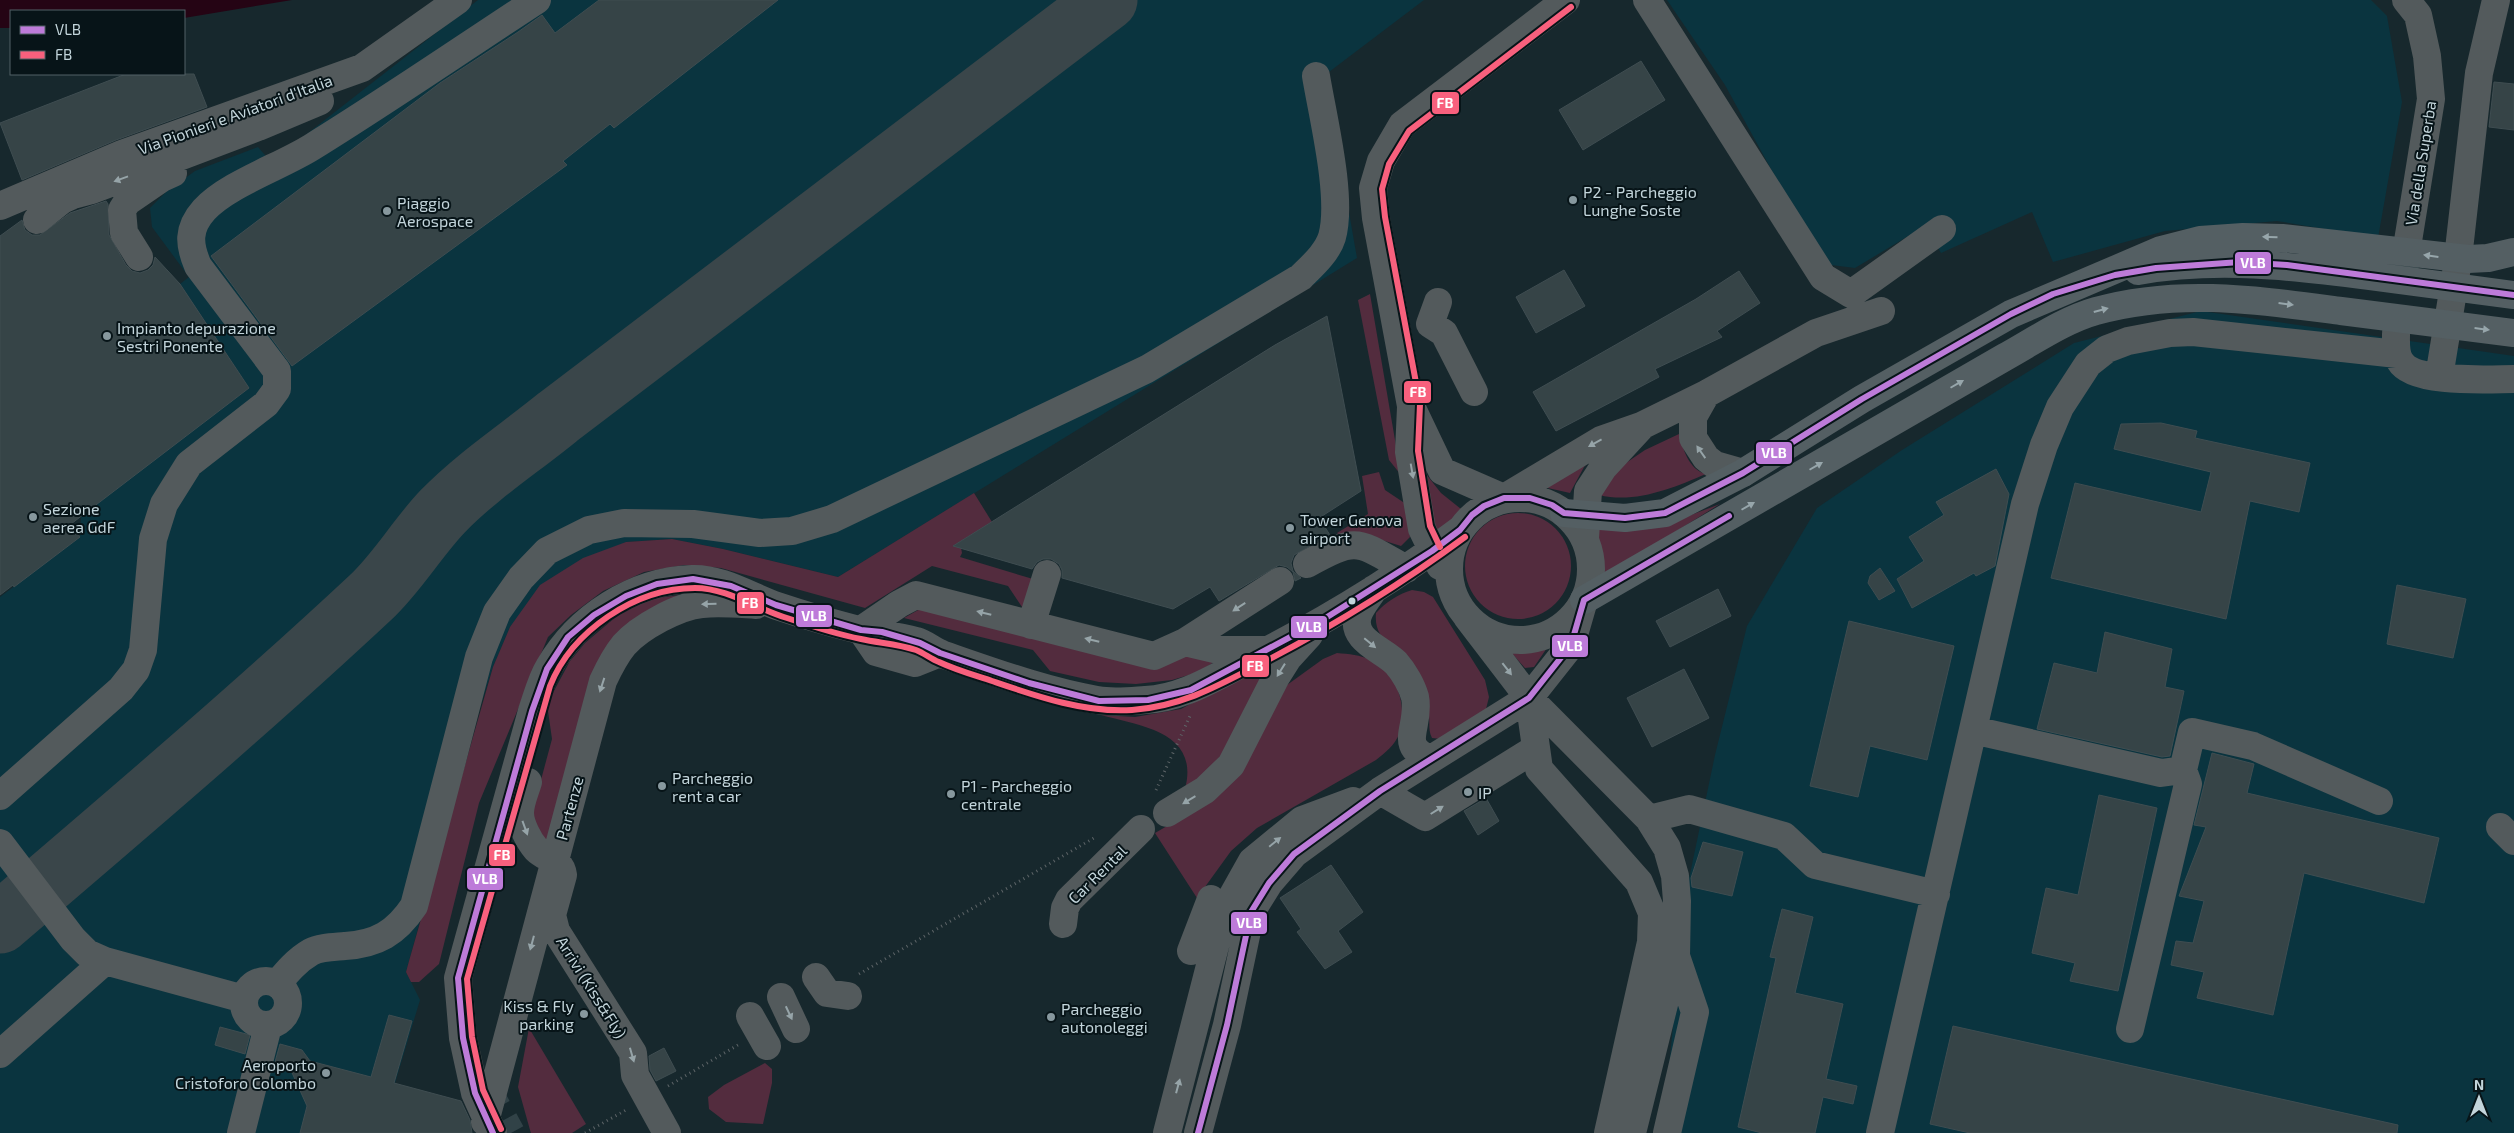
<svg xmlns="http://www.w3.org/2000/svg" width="2514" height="1133" font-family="'Exo 2',sans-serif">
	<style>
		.built { fill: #0a343f }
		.green { fill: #532c3e }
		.water { fill: #250414 }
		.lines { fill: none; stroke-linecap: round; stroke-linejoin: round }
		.taxiway { stroke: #3a464a; stroke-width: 61 }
		.building { fill: #364447; stroke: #3f4d51 }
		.minor-tunnel { stroke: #314247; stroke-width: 28; stroke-dasharray: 28 14; stroke-linecap: butt }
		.path { stroke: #5e6568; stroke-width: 3; stroke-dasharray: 1 4; stroke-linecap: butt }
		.minor { stroke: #535a5c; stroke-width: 28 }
		.highway { stroke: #545f63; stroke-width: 28 }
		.bus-1-casing { stroke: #071418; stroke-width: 10 }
		.bus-2-casing { stroke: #071418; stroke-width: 10 }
		.bus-1 { stroke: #bd7bd9; stroke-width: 6 }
		.bus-2 { stroke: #f8607d; stroke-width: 6 }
		.oneway { fill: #96a4a8 }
		.oneway2 { fill: #97a6ab }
		.poi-dot { fill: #87989e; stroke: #071418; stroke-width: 2 }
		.bus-dot { fill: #c3d5db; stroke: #071418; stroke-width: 2 }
		.labels { text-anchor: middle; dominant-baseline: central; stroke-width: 4; stroke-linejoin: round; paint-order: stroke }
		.street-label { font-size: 16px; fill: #c3d5db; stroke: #071418 }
		.poi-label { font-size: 16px; fill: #c3d5db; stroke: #071418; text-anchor: start }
		.line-badge { stroke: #071418; stroke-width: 2 }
		.badge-label { font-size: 14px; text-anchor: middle; font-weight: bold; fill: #fff }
	</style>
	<rect width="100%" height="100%" fill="#17282d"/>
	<path class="built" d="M478,0H1424L1325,75L1357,258L838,577L723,549L672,539L626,542L510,627L493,667L470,739L406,972L420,1000L395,1083L425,1133H0V597L80,537L81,515L249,388L180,284L189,277L152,227L150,208L166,192L195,171L258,147L271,162Z
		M1667,0H2371L2387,16L2402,102L2378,238L2277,221L2165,231L2053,262L2032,212L1941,253L1925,226L1855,268L1823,264L1725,85Z
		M2201,311L2514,356V1133H1655L1668,1077L1686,893L1715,755L1747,626L1817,508L1902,450L2074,343Z"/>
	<path class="green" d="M1370,294L1401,475L1389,460L1358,300Z
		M1679,434C1683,449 1689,470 1706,474C1673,488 1635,504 1599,495L1620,467L1645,450Z
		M1592,458L1584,467L1570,493L1539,486Z
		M1422,469L1441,493L1461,509L1444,528L1437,532Z
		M1379,472L1385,490L1406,504L1410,537L1401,546L1356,532L1341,538L1337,533L1368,514L1362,476Z
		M974,493L992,522L960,542L962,553L960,557L1033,579L1024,610L1008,586L932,566L865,608L721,568L684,565L644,572L603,591L571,615L548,637L479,803L439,964L419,982H411L406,972L409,961L493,667L510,627L540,585L583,558L626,542L672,539L723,549L838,577Z
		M1720,504L1604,576L1594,528L1675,521Z
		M1465 566a53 53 0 1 1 106 0a53 53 0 1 1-106 0Z
		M1412,590L1424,592L1433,597L1485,680L1489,697L1486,709L1441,739L1432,738C1428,730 1430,724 1429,716C1428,698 1425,682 1415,667C1402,646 1373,645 1376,613C1386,602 1398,594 1412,590Z
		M696,593L627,628L550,844L538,837L531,817L552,739L547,704L570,661L585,643L617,616L649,599Z
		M927,605L1193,653L1217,660L1199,672L1172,680L1136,684L1099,682L1050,671L1033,650L904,618Z
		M1549,645L1534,667L1525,668L1508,649H1533Z
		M1337,653C1349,654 1360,655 1371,660C1398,671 1408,709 1399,734C1395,745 1385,753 1376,760L1257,828L1231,851L1197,898L1155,833L1217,797L1287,685L1323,659Z
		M1262,665L1270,669L1221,757L1206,776L1185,789C1200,732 1141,726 1101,715L1135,717L1181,709Z
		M529,1028L586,1124L572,1133H531L530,1130L518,1087Z
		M765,1063L772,1069V1083L763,1124L726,1122L709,1109L708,1097L724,1085Z"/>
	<path class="water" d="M0,0H292L184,18V11H11V28H0Z"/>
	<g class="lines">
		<path class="taxiway" d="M0,923C125,816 250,710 370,598C398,572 417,538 443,511C477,476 520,448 558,417L1107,0"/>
	</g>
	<path class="building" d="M599,0H778L614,128L610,124L563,161L567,165L292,366L211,256L440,83L518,32L542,15L555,33Z
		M1641,61L1665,100L1583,150L1559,110Z
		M126,74H194L207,107L116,140L22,180L0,123Z
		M2494,82L2514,84V130L2489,127Z
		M106,201L108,204L109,235L126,265L132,271L140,273L148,270L153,265L155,257L180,284L249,388L71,524L80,537L14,587L13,585L0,595V236L22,220L25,230L32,235H40L70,213Z
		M1564,270L1585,306L1536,333L1516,297Z
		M1739,271L1760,303L1717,331L1722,337L1655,369L1659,377L1556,431L1533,392L1696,299Z
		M1327,316L1361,491L1319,518L1330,535L1294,555L1291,563L1293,571L1301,578L1295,581L1293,572L1287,567L1279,565L1219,601L1210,587L1173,609L1062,578V570L1059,564L1051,559H1043L1037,562L1032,569L953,546L1275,345Z
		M2161,423L2197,431L2195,438L2310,463L2299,512L2250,501L2226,619L2051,578L2075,483L2201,512L2211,472L2114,449L2121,424Z
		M1996,469L2009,494L1995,566L1976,576L1974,573L1912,608L1897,579L1924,561L1909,537L1944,515L1936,502Z
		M1880,568L1895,591L1879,600L1868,583L1870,576Z
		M2397,585L2466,599L2453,658L2387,644Z
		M1718,589L1731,616L1670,647L1656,621Z
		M1849,621L1954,646L1927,760L1870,746L1858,797L1810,786Z
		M2105,632L2172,649L2165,687L2184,691L2170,756L2162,757L2037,729L2054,663L2097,673Z
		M1684,669L1709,718L1652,747L1627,698Z
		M2212,753L2254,764L2247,793L2439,838L2424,903L2304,873L2273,1015L2197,998L2204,972L2171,965L2176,941L2193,943L2204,901L2179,896L2206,827L2194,825Z
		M2099,795L2157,808L2118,991L2070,981L2075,963L2032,953L2046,888L2078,895Z
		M1486,798L1499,821L1478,835L1464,811Z
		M1703,842L1743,852L1732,896L1692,887L1691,878Z
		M1331,865L1363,912L1338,931L1352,952L1325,969L1297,932L1301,929L1280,898Z
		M1782,909L1813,917L1795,993L1843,1004L1826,1079L1857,1086L1853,1104L1823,1097L1815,1133H1762L1738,1127L1776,958L1770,957Z
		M389,1015L412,1021L394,1083L461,1101L470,1120L472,1133H300L307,1106L289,1066L275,1062L280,1044L302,1050L310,1061L371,1077Z
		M1953,1026L2398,1125L2397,1133H1970L1930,1124Z
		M220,1027L250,1035L245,1054L215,1045Z
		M664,1048L676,1071L656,1081L650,1070L649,1056Z"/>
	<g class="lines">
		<path class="minor-tunnel" d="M2396,334L2406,256
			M484,1083L511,1133"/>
		<path class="path" d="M1156,790L1190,716
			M859,974L1094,838
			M668,1086L738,1045
			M585,1133L626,1110"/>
		<path class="minor" d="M1647,0L1823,277L1851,294L1942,229
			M2406,0L2418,15L2427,56L2431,99L2408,241
			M0,206L122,154L362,68L458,0
			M37,220L62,200L73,195L92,190L258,127L320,101
			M139,257L124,233L122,210L127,202L162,178L173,173
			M1438,302L1430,324L1444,333L1474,392
			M2396,334C2396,343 2395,353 2400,361C2413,384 2489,379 2514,379
			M2439,377L2457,267L2479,73L2496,0
			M1706,394L1693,417V438L1706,458L1715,465L1743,473
			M1411,407L1409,452L1422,529L1440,566
			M1449 569a71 71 0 1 1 142 0a71 71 0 1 1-142 0Z
			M1504,498L1442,471L1411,406L1376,218L1373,188L1381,161L1402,125L1566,0
			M1504,498L1601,440L1641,426L1706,394L1816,333L1881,311
			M1585,538L1588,491L1603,468L1640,428
			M1307,564C1358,536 1357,541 1406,569
			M1374,589C1369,597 1361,606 1358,615C1350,640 1382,649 1396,663C1404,672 1412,686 1415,697C1421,727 1396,746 1431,759
			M1467,617L1529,698L1649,819L1667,848L1675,876L1677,901L1676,956L1632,1133
			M1031,625L1047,574
			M861,630L899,604L916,595L1154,656L1185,642L1280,581
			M861,630L876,652L915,663L940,653
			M1185,642L1219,650H1265
			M1529,698L1539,769L1639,882L1652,913L1651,942L1608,1133
			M1973,730L2161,773L2183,770
			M528,782C525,792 520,803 520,813C520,824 529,841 536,849C546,859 561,859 563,875L552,915L556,931L633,1053L635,1075L667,1133
			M1380,791L1425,817L1535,749
			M0,796L121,689L136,670L143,650L153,539L164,504L189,464L266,404L277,389V371L198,266C189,245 187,229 204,210C228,184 280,167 312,147C388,100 462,49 537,0
			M1167,813L1205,790L1231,765L1276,677L1288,658L1309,635
			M1649,819L1689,809L1784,836L1815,865L1936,894
			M2500,827L2514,841
			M0,843L73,939L87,953L105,961
			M1063,924L1065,908L1069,900L1141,829
			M1191,951L1211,899
			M816,977L827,993L848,996
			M244 1003a22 22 0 1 1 44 0a22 22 0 1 1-44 0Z
			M277,984C287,972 297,960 311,952C320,947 334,947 345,946C377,944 396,933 414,906L479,657L497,612L521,578L547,551L589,530L624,523L693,524L760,533L792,531L832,519L1147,369L1301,277C1312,266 1327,253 1332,237C1343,198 1323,118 1316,76
			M781,997L796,1029
			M750,1016L767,1046
			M2130,1029L2188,784L2183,770L2192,732L2253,746L2379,801
			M0,1054L105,961L244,999
			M485,1122L603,681C609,668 615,656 624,645C640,627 679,606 702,604C720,602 739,604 756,605
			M241,1133L268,1026
			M493,1133L475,1093L463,1038L458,978L532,711C537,697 541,680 549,667C578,617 633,581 692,579C722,578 749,596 777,606C804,615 831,623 859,630C878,634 897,636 916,641C926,644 934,651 944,655C994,672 1045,691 1097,700C1112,703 1130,701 1145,700C1180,699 1212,679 1243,663C1319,625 1392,581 1460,530
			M1167,1133L1224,911L1252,861L1302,820L1353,801
			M1198,1133L1227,1025L1251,912L1269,883L1294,854L1380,791L1529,698L1571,645L1584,600
			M1667,1133L1695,1012L1676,956
			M1880,1133L2025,504L2044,445L2060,407L2088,364L2107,349L2128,341L2170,333L2193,332L2397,354"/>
		<path class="highway" d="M2138,271C2216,257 2292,266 2370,276C2418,282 2466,289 2514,295
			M1564,513L1625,518L1665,513L1743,473L1862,399L2011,314L2161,250L2200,240L2243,237L2282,238L2468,259L2488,258L2514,252
			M1584,600L2005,357C2034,341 2064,320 2096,311C2179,288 2257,300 2341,311C2399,318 2456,326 2514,333"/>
		<defs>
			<path id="bus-1" d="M493,1133L475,1093L463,1038L458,978L532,711L547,669L568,637L594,615L626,596L657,584L693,579L731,586L776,605L861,630L882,632L920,643L940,653L1029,683L1099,701L1148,700L1191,690L1324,619L1432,551L1460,530L1472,515L1484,506L1504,498H1530L1552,505L1564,513L1625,518L1665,513L1743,473L1862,399L2011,314L2053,294L2115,275L2156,268L2240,262L2287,265L2514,295
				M1198,1133L1227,1025L1251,912L1269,883L1294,854L1380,791L1529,698L1571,645L1584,600L1729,516"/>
			<path id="bus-2" d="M1440,547L1430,526L1418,451L1420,404L1385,217L1382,189L1389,164L1409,131L1571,7
				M501,1129L483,1090L472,1037L467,979L550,686C572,631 635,588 695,588C727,588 757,609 787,618C811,626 836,634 861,639C879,643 899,644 916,650C924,653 931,659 939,662C956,670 974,675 992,681C1036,696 1084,713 1132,710C1182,706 1216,687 1260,664C1332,627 1400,585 1465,537"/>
		</defs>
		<use href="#bus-1" class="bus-1-casing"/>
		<use href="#bus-2" class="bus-2-casing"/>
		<use href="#bus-1" class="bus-1"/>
		<use href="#bus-2" class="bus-2"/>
	</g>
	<defs><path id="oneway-solid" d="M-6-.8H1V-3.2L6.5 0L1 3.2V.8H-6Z" transform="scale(1.25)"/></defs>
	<g class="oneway">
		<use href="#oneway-solid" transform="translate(121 179) rotate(160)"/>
		<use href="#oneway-solid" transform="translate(1595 443) rotate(151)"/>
		<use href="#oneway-solid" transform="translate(1701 452) rotate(-125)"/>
		<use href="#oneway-solid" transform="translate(1412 471) rotate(80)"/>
		<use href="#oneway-solid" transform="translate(709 604) rotate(179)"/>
		<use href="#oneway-solid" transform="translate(1239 607) rotate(147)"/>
		<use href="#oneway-solid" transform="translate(984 613) rotate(-166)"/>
		<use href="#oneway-solid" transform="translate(1092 640) rotate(-166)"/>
		<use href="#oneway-solid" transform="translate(1370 643) rotate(40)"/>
		<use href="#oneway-solid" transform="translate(1507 669) rotate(52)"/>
		<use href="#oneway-solid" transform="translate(1281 670) rotate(122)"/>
		<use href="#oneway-solid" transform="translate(602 685) rotate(108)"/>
		<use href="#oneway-solid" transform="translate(1189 800) rotate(149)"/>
		<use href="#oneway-solid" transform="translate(1437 810) rotate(-32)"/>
		<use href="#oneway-solid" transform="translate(525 828) rotate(70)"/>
		<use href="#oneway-solid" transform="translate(1275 842) rotate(-39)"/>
		<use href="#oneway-solid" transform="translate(532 943) rotate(105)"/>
		<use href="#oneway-solid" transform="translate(789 1013) rotate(65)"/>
		<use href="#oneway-solid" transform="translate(632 1055) rotate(74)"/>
		<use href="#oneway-solid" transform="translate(1178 1086) rotate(-75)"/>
	</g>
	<g class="oneway2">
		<use href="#oneway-solid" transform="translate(2270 237) rotate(-179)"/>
		<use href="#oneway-solid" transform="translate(2431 256) rotate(-172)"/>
		<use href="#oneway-solid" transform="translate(2286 304) rotate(7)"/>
		<use href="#oneway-solid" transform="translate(2101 310) rotate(-15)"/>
		<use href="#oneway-solid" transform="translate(2482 329) rotate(7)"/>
		<use href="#oneway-solid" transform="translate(1957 384) rotate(-30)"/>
		<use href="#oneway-solid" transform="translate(1816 466) rotate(-30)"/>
		<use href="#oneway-solid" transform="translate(1748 506) rotate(-30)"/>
	</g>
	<g class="poi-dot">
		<circle cx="1573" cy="200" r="5"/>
		<circle cx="387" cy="211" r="5"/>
		<circle cx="107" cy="336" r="5"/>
		<circle cx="33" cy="517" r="5"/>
		<circle cx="1290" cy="528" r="5"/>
		<circle cx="662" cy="786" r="5"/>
		<circle cx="1468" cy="792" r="5"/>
		<circle cx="951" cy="794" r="5"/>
		<circle cx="584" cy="1014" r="5"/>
		<circle cx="1051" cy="1017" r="5"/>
		<circle cx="326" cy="1073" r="5"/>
	</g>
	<circle class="bus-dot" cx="1352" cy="601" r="4.5"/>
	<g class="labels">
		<g class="street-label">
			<text transform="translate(235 114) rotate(-20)">Via Pionieri e Aviatori d'Italia</text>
			<text transform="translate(2420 163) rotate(-81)">Via della Superba</text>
			<text transform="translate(569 808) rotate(-75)">Partenze</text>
			<text transform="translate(1097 874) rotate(-45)">Car Rental</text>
			<text transform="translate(592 987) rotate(58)">Arrivi (Kiss&amp;Fly)</text>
		</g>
		<g class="poi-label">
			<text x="1583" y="191">P2 - Parcheggio<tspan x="1583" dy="18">Lunghe Soste</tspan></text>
			<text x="397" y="202">Piaggio<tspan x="397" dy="18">Aerospace</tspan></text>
			<text x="117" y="327">Impianto depurazione<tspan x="117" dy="18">Sestri Ponente</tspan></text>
			<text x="43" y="508">Sezione<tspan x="43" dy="18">aerea GdF</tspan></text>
			<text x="1300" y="519">Tower Genova<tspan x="1300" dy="18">airport</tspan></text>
			<text x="672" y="777">Parcheggio<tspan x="672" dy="18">rent a car</tspan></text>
			<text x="961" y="785">P1 - Parcheggio<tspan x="961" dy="18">centrale</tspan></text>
			<text x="1478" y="792">IP</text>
			<text x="574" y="1005" text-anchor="end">Kiss &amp; Fly<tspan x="574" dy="18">parking</tspan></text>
			<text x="1061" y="1008">Parcheggio<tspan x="1061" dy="18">autonoleggi</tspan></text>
			<text x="316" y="1064" text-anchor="end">Aeroporto<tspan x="316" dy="18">Cristoforo Colombo</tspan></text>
		</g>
	</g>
	<g class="line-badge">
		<rect x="1431" y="91" width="29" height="24" rx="5" fill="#f8607d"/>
		<rect x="2234" y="251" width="38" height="24" rx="5" fill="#bd7bd9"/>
		<rect x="1403" y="380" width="29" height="24" rx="5" fill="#f8607d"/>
		<rect x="1755" y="441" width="38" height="24" rx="5" fill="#bd7bd9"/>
		<rect x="736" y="591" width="29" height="24" rx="5" fill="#f8607d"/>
		<rect x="795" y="604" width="38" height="24" rx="5" fill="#bd7bd9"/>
		<rect x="1290" y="615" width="38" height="24" rx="5" fill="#bd7bd9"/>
		<rect x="1551" y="634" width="38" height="24" rx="5" fill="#bd7bd9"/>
		<rect x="1241" y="654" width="29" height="24" rx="5" fill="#f8607d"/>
		<rect x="488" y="843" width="28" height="24" rx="5" fill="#f8607d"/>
		<rect x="466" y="867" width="38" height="24" rx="5" fill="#bd7bd9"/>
		<rect x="1230" y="911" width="38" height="24" rx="5" fill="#bd7bd9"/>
	</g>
	<g class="badge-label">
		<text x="1445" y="108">FB</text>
		<text x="2253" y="268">VLB</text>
		<text x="1418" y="397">FB</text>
		<text x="1774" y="458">VLB</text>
		<text x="750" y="608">FB</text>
		<text x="814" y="621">VLB</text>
		<text x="1309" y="632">VLB</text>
		<text x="1570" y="651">VLB</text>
		<text x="1255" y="671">FB</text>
		<text x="502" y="860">FB</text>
		<text x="485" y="884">VLB</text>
		<text x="1249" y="928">VLB</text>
	</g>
	<rect x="10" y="10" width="175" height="65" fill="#071418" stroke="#526166"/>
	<rect x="20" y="26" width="25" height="8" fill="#bd7bd9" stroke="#526166"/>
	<text x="55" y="35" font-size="15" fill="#c3d5db">VLB</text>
	<rect x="20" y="51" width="25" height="8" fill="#f8607d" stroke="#526166"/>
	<text x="55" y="60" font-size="15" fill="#c3d5db">FB</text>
	<g transform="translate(2479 1098)" stroke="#071418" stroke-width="4" paint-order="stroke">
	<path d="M0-4L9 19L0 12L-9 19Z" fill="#c3d5db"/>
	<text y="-8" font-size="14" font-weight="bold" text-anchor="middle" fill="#c3d5db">N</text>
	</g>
</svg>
